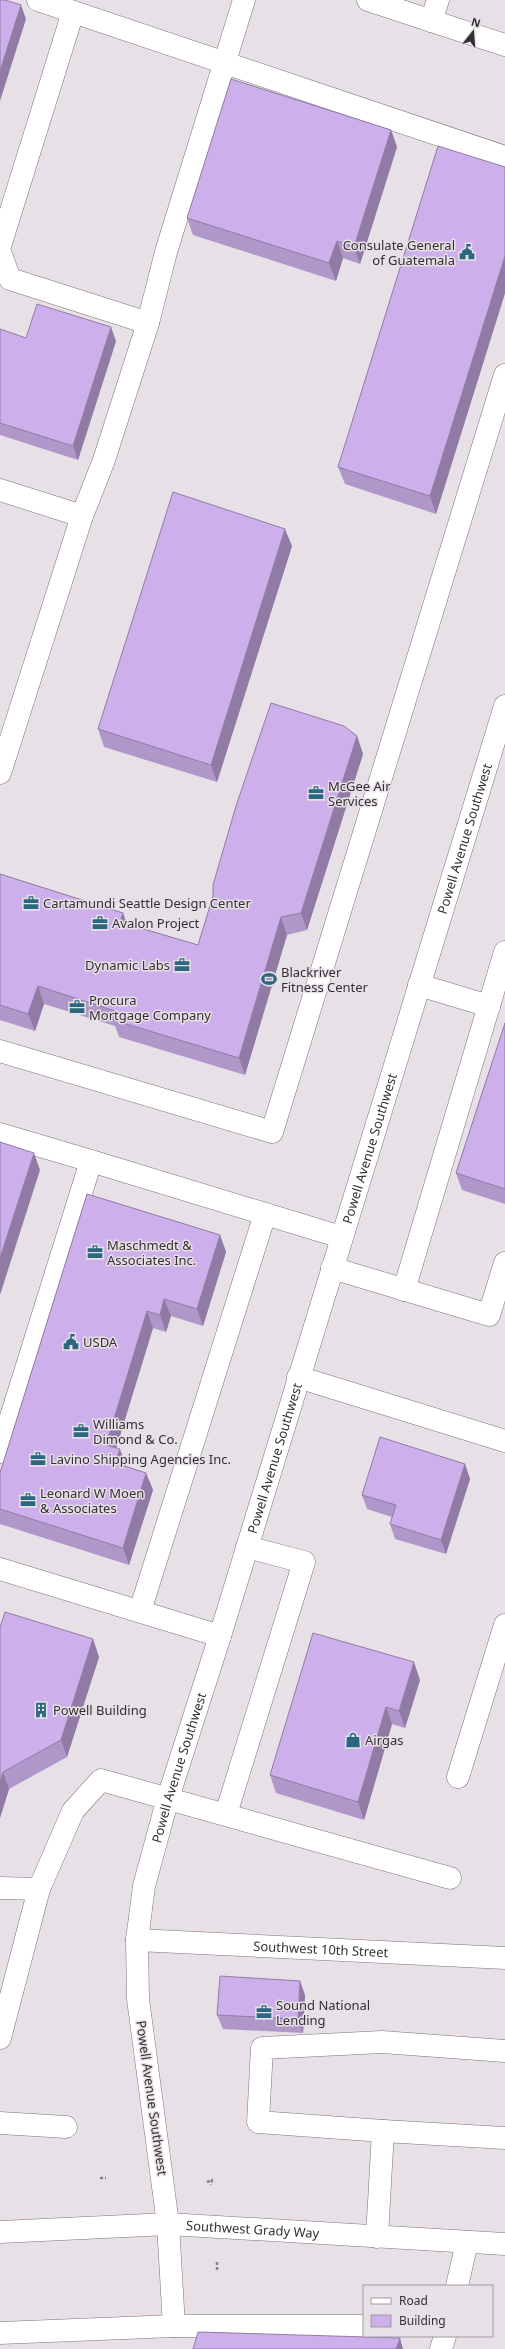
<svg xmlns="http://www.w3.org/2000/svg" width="505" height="2349" font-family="'Noto Sans',sans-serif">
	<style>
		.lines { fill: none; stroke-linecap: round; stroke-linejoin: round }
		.minor-casing { stroke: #7a747a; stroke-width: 23 }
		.major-casing { stroke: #7a747a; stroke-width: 23 }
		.path { stroke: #868186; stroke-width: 2.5; stroke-dasharray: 3 2; stroke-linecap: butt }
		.minor { stroke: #fff; stroke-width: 22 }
		.major { stroke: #fff; stroke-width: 22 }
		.wall { fill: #b097ca }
		.shaded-wall { fill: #907ba4 }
		.building { fill: #cdb0eb; stroke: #907ba4 }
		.labels { text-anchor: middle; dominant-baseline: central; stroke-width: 3; stroke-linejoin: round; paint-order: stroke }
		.poi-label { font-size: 13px; fill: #333033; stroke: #e8e0e7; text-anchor: start }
		.street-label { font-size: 13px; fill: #333033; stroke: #e8e0e7 }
	</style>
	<rect width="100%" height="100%" fill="#e8e0e7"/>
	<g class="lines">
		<defs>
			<g id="minor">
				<path d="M38,0L505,157"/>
				<path d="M368,0L505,45"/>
				<path d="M431,21L438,0"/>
				<path d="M0,246L73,12"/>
				<path d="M0,252L10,279L148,323"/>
				<path d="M0,490L82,516L0,773"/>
				<path d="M82,516L104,460L148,323L166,252L244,0"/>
				<path d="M419,985L489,1006"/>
				<path d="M0,1051L272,1132L505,375"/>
				<path d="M0,1134L91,1161L0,1452"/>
				<path d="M91,1161L341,1237"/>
				<path d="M332,1268L489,1315L505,1263"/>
				<path d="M404,1290L505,952"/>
				<path d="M298,1377L505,1441"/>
				<path d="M0,1569L220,1636"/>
				<path d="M140,1611L265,1214"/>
				<path d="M458,1777L505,1625"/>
				<path d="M226,1814L304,1562L247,1547"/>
				<path d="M0,1888L39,1889"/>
				<path id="s1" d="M137,1940L505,1958"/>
				<path d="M0,2038L39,1889L73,1811L101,1780L450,1878"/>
				<path d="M0,2123L66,2127"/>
				<path d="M383,2131L505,2138"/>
				<path d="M377,2237L383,2131L258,2122L262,2048L382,2042L505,2051"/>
				<path d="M457,2286L467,2242"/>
				<path id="s2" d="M174,2326L168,2224L138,1999L137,1940L144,1886L168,1798L220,1636L505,706"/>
				<path d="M0,2333L174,2326H364"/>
				<path d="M441,2349L445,2336"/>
			</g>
			<g id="major">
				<path id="s3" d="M0,2232L168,2224L505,2244"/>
			</g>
		</defs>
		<use href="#minor" class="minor-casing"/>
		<use href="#major" class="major-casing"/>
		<path class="path" d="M100,2178H106
			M207,2182L212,2180L211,2185
			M217,2262V2270"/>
		<use href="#minor" class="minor"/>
		<use href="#major" class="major"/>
	</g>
	<path class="wall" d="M391,130L397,147L360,264L343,258L336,281L193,235L187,218Z
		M505,167V293L436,514L345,484L338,467Z
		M0,329L26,338L116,341L78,460L0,435Z
		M292,546L217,782L104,747L98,729Z
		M357,736L363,754L307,930L287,935L245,1075L119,1037L115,1026L44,1004L35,1031L0,1020V874L123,913L127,924L198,945Z
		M505,1023V1204L462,1190L456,1173Z
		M87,1194L220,1235L226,1252L203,1326L171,1316L166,1332L153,1328L116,1448L126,1466L146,1473L153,1490L129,1565L0,1524V1473Z
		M465,1464L470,1479L446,1554L395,1539L390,1524L392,1517L367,1509L362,1495Z
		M0,1627L93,1639L99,1657L67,1757L9,1789L0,1818Z
		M420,1680L405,1728L392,1724L364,1820L276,1793L270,1775Z
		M305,1995L303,2033L223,2029L217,2015Z"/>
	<path class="shaded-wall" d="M21,5L26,19L0,101V71Z
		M391,130L397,147L360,264L354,247Z
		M337,241L343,258L336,281L329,263Z
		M505,256V293L436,514L430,496Z
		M111,327L116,341L78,460L73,446Z
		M285,529L292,546L217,782L211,765Z
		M357,736L363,754L307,930L301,913Z
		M123,913L129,930L120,922Z
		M281,917L287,935L245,1075L239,1058Z
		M38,986L44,1004L35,1031L28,1014Z
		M34,1153L40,1170L0,1295V1258Z
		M220,1235L226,1252L203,1326L197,1309Z
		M164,1299L171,1316L166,1332L160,1315Z
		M147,1311L153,1328L112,1462L106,1445Z
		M120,1449L126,1466L115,1463Z
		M465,1464L470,1479L446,1554L441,1540Z
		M146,1473L153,1490L129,1565L123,1548Z
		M93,1639L99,1657L67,1757L61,1740Z
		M414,1662L420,1680L405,1728L399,1711Z
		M386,1707L392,1724L364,1820L358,1802Z
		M3,1772L9,1789L0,1818V1782Z
		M300,1981L305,1995L303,2033L298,2019Z
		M400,2338L403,2349H396Z"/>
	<path class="building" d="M0,0H5L21,5L0,71Z
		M231,79L391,130L354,247L337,241L329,263L187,218Z
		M438,146L505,167V256L430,496L338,467Z
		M37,304L111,327L73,446L0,423V329L26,338Z
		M173,492L285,529L211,765L98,729Z
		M271,703L344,726L357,736L301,913L281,917L239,1058L113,1020L115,1011L38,986L28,1014L0,1005V874L123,913L120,922L198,945L213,896V885L236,806Z
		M505,1023V1189L456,1173Z
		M0,1142L34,1153L0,1258Z
		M87,1194L220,1235L197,1309L164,1299L160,1315L147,1311L106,1445L120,1449L115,1463L146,1473L123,1548L0,1509V1473Z
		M380,1437L465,1464L441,1540L390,1524L396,1505L362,1495Z
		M5,1612L93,1639L61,1740L3,1772L0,1782V1627Z
		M313,1633L414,1662L399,1711L386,1707L358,1802L270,1775Z
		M220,1976L300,1981L298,2019L217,2015Z
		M198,2332L400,2338L396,2349H193Z"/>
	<defs>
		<symbol id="civic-bare" viewBox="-9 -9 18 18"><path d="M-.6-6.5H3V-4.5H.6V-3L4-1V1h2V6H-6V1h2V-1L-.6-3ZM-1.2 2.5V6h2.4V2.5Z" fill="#2b677e" stroke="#e8e0e7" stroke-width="2.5" paint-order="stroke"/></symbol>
		<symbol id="office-bare" viewBox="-9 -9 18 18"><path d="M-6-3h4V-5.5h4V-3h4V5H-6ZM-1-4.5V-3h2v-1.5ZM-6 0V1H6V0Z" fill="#2b677e" stroke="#e8e0e7" stroke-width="2.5" paint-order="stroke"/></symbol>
		<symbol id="stadium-bare" viewBox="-9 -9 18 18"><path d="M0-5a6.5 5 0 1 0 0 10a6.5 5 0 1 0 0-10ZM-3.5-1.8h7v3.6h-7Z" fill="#2b677e" stroke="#e8e0e7" stroke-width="2.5" paint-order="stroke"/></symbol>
		<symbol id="building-bare" viewBox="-9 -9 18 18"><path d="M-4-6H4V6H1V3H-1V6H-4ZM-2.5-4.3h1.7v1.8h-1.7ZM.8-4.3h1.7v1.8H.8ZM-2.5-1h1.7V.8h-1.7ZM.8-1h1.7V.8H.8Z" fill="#2b677e" stroke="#e8e0e7" stroke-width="2.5" paint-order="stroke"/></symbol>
		<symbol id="shop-bare" viewBox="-9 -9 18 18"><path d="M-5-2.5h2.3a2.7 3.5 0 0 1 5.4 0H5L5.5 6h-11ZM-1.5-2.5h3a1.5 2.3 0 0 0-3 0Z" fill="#2b677e" stroke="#e8e0e7" stroke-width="2.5" paint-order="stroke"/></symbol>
	</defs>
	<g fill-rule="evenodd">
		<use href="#civic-bare" x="456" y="241" width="22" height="22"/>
		<use href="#office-bare" x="305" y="782" width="22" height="22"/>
		<use href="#office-bare" x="20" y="892" width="22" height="22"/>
		<use href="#office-bare" x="89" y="912" width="22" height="22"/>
		<use href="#office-bare" x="171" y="954" width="22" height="22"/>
		<use href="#stadium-bare" x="258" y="968" width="22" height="22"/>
		<use href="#office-bare" x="66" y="996" width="22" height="22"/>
		<use href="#office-bare" x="84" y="1241" width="22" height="22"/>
		<use href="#civic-bare" x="60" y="1331" width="22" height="22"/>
		<use href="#office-bare" x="70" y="1420" width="22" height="22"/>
		<use href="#office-bare" x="27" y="1448" width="22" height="22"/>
		<use href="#office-bare" x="17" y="1489" width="22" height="22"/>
		<use href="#building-bare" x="30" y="1699" width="22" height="22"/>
		<use href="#shop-bare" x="342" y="1729" width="22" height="22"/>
		<use href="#office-bare" x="253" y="2001" width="22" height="22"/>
	</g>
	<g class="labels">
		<g class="poi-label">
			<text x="455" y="245" text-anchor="end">Consulate General<tspan x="455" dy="15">of Guatemala</tspan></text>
			<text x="328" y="786">McGee Air<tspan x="328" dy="15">Services</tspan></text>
			<text x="43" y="903">Cartamundi Seattle Design Center</text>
			<text x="112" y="923">Avalon Project</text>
			<text x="170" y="965" text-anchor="end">Dynamic Labs</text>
			<text x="281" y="972">Blackriver<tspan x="281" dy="15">Fitness Center</tspan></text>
			<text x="89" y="1000">Procura<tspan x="89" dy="15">Mortgage Company</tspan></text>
			<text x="107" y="1245">Maschmedt &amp;<tspan x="107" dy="15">Associates Inc.</tspan></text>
			<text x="83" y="1342">USDA</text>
			<text x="93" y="1424">Williams<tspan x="93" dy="15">Dimond &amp; Co.</tspan></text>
			<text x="50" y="1459">Lavino Shipping Agencies Inc.</text>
			<text x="40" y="1493">Leonard W Moen<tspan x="40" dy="15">&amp; Associates</tspan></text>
			<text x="53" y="1710">Powell Building</text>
			<text x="365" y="1740">Airgas</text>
			<text x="276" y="2005">Sound National<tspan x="276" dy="15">Lending</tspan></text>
		</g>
		<g class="street-label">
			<text stroke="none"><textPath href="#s2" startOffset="1538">Powell Avenue Southwest</textPath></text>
			<text stroke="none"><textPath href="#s2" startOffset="1214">Powell Avenue Southwest</textPath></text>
			<text stroke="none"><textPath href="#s2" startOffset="890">Powell Avenue Southwest</textPath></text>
			<text stroke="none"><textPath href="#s2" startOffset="566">Powell Avenue Southwest</textPath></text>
			<text stroke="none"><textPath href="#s1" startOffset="184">Southwest 10th Street</textPath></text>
			<text transform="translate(152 2098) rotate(82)">Powell Avenue Southwest</text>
			<text stroke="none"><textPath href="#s3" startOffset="253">Southwest Grady Way</textPath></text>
		</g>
	</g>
	<rect x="363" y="2285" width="130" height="52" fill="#e8e0e7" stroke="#a09a9f"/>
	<rect x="371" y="2298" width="20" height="6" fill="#ffffff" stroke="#a09a9f"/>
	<text x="399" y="2305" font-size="12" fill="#333033">Road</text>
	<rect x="371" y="2315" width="20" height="12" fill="#cdb0eb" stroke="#a09a9f"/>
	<text x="399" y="2325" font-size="12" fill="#333033">Building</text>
	<g transform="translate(473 32) rotate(17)" stroke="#e8e0e7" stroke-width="3" paint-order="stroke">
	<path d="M0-3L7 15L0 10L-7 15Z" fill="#333033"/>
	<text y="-6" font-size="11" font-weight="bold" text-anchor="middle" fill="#333033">N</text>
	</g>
</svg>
